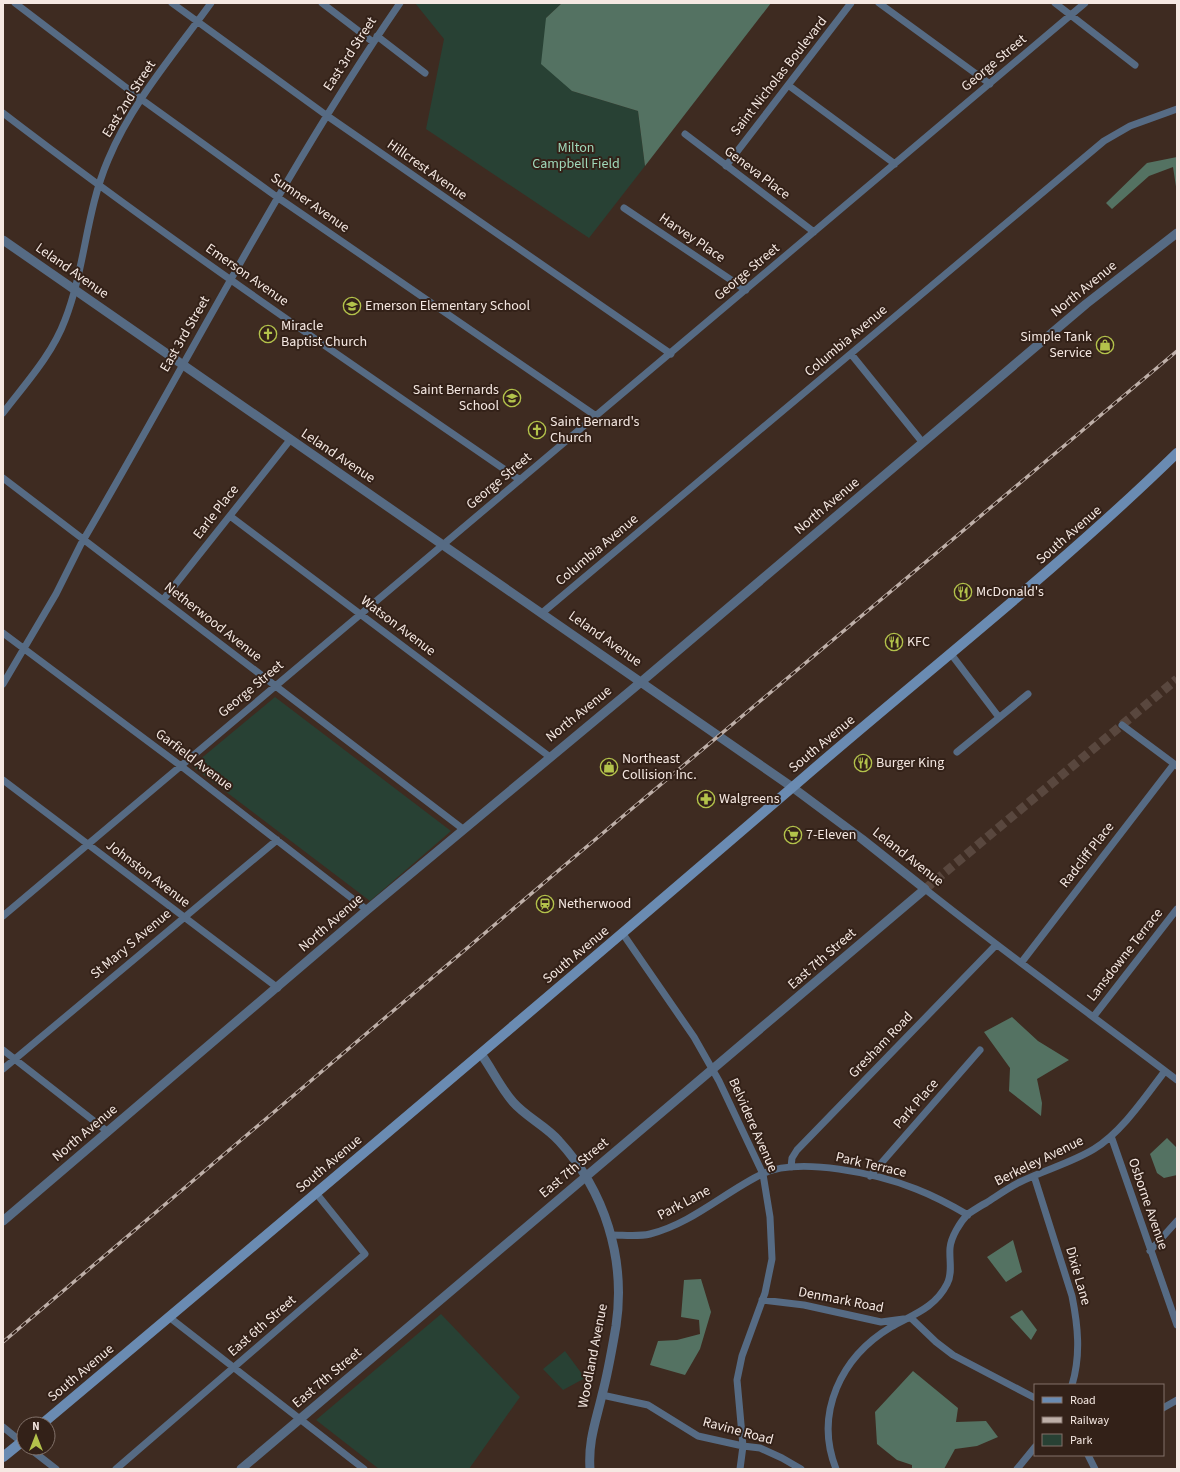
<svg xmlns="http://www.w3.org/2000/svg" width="1180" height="1472" font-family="'Source Sans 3',sans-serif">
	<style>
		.green { fill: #284134 }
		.forest { fill: #547262 }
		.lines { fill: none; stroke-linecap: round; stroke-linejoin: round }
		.tertiary-tunnel { stroke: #59473e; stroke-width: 9; stroke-dasharray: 9 4.5; stroke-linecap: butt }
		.minor { stroke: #566b84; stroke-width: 7 }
		.tertiary { stroke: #566b84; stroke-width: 9 }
		.secondary { stroke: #6a8bb2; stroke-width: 10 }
		.rail-casing { stroke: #beafa8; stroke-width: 3.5 }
		.rail { stroke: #332118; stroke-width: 2; stroke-dasharray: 6; stroke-linecap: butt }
		.labels { text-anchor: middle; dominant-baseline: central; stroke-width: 4; stroke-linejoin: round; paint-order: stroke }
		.street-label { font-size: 14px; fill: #f5e8e2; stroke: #332118 }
		.park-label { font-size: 14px; fill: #a0d9ba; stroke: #332118 }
		.poi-label { font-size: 14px; fill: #f5e8e2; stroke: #332118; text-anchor: start }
	</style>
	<rect width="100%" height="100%" fill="#3e2b21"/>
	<path class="green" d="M415,3H562L546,18L572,91L638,111L645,166L589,238L426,129L444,39Z
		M275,697L451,831L370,901L192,766Z
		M441,1314L520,1397L469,1469H379L316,1420Z
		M565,1351L585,1378L563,1390L543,1369Z"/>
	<path class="forest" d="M562,3H771L645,166L638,111L572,91L541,64L546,18Z
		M1177,157V193L1173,167L1149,176L1112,209L1106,203L1147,163Z
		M1012,1017L1038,1041L1069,1060L1037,1079L1042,1103L1041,1116L1009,1091L1010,1068L984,1032Z
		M1167,1138L1177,1148V1175L1164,1178L1157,1173L1150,1154Z
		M1013,1240L1022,1272L1006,1282L987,1257Z
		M701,1279L711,1312L700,1349L685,1375L650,1365L658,1341L677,1340L700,1334L699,1320L681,1317L684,1280Z
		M1022,1310L1037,1330L1031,1340L1010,1317Z
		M913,1371L958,1408L956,1422L986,1421L998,1437L977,1446L955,1449L944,1469H912V1465L897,1460L877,1444L875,1412Z"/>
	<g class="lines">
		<path class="tertiary-tunnel" d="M925,889L1177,679"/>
		<path class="minor" d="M15,3L141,99L277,197L596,416
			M172,3L326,115L671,354
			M322,3L373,42
			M879,3L990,84
			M1055,3L1135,65
			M377,36L425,73
			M788,85L895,164
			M3,113C171,242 346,360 520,480
			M685,134L814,232
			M726,166L851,3
			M624,208L746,290
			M851,354L923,443
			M3,413C25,384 52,355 65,320C85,269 86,211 108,160C132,102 175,53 211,3
			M3,478L463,829
			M230,516L550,757
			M163,600L290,440
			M542,613L1104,141L1130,126L1177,109
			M3,633L181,766L367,910
			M951,654L998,716
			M3,684L56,594L81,544C187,364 281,176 400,3
			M1122,725L1177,766
			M957,752L1028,694
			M3,780L278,988
			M925,889C1008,955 1093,1016 1177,1080
			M3,916L1085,3
			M623,934L694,1037L719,1081L763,1174L770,1217L772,1259L765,1293L742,1356L737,1380L743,1446L740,1469
			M1021,963L1174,764
			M1094,1016L1177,909
			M3,1050L108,1132
			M3,1069L277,840
			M1111,1136L1177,1325
			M791,1167L792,1158L797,1150L996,945
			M870,1176L980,1050
			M1034,1176L1072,1296C1078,1326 1081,1355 1072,1385
			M611,1235C624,1235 638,1237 650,1234C691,1224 725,1192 762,1174C799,1156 879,1174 916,1189C934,1196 951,1205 968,1215
			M1150,1251L1177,1221
			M762,1300L804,1305L881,1322L911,1318L936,1342L953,1355L1035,1398
			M169,1317L364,1469
			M602,1395L648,1405L698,1436L743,1446L760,1448L782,1458L801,1469
			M1163,1408L1177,1400
			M3,1427L24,1444
			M29,1448L56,1469
			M1088,1455L1095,1469
			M116,1469L365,1254L316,1193
			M836,1469C814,1413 841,1357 891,1327C912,1315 935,1308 947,1284C953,1273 949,1260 950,1248C951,1237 960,1222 968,1214C974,1210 980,1206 986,1203C997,1196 1008,1188 1020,1182C1044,1170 1071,1163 1094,1149C1122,1132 1145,1097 1165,1071
			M1017,1469L1035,1447"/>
		<path class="tertiary" d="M3,240L792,787L862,839L925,889L241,1469
			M481,1054C492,1069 500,1087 513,1102C526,1117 546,1126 559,1141C605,1191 626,1259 616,1326C612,1349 608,1373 602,1395C596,1421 588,1441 590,1469
			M3,1221L367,910L641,682L1086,304L1177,233"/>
		<path class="secondary" d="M42,1424C299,1208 555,992 809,773C932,667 1060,567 1177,453
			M3,1457L24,1440"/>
		<defs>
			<path id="rail" d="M3,1342L578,854L1177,351"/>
		</defs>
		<use href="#rail" class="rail-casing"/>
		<use href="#rail" class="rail"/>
	</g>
	<defs>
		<symbol id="school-ring" viewBox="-11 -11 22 22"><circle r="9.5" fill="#332118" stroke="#b3c24b" stroke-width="1.5"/><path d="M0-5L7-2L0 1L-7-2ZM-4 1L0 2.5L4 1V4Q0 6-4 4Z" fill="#b3c24b"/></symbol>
		<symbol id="church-ring" viewBox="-11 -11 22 22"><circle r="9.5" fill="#332118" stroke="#b3c24b" stroke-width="1.5"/><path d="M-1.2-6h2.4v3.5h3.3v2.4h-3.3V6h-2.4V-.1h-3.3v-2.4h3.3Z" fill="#b3c24b"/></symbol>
		<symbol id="shop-ring" viewBox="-11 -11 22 22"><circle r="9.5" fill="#332118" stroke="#b3c24b" stroke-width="1.5"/><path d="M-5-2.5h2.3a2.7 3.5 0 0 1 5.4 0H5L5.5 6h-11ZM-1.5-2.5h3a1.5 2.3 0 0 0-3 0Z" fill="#b3c24b"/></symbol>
		<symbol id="restaurant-ring" viewBox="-11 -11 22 22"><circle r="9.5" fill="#332118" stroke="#b3c24b" stroke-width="1.5"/><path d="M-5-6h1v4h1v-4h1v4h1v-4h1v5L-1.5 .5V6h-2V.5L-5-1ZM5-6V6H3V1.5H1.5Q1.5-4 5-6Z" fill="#b3c24b"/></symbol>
		<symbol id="pharmacy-ring" viewBox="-11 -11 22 22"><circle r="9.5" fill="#332118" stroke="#b3c24b" stroke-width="1.5"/><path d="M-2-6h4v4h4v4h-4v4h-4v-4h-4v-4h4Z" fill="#b3c24b"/></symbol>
		<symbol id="supermarket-ring" viewBox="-11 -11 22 22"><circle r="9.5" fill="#332118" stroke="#b3c24b" stroke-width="1.5"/><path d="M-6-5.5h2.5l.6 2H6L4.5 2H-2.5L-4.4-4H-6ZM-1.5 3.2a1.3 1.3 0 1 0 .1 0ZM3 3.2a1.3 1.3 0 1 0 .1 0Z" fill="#b3c24b"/></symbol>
		<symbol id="station-ring" viewBox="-11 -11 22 22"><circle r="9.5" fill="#332118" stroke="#b3c24b" stroke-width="1.5"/><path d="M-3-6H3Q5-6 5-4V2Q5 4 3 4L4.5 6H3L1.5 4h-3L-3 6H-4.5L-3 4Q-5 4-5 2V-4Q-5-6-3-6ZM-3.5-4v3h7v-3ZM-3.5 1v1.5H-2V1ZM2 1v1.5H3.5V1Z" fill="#b3c24b"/></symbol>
	</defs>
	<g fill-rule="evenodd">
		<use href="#school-ring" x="342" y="296" width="20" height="20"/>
		<use href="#church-ring" x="258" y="324" width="20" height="20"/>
		<use href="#shop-ring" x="1095" y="335" width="20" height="20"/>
		<use href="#school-ring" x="502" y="388" width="20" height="20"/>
		<use href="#church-ring" x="527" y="420" width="20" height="20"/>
		<use href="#restaurant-ring" x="953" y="582" width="20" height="20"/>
		<use href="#restaurant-ring" x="884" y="632" width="20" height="20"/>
		<use href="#restaurant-ring" x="853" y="753" width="20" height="20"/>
		<use href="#shop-ring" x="599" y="757" width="20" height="20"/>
		<use href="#pharmacy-ring" x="696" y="789" width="20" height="20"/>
		<use href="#supermarket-ring" x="783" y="825" width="20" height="20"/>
		<use href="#station-ring" x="535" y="894" width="20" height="20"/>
	</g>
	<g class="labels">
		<g class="street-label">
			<text transform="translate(350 54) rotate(-57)">East 3rd Street</text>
			<text transform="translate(994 63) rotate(-40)">George Street</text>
			<text transform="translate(779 76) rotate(-52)">Saint Nicholas Boulevard</text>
			<text transform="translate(129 99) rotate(-58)">East 2nd Street</text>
			<text transform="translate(427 170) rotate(35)">Hillcrest Avenue</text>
			<text transform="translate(757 173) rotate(37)">Geneva Place</text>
			<text transform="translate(310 203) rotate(35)">Sumner Avenue</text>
			<text transform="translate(692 238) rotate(34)">Harvey Place</text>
			<text transform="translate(72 271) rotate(35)">Leland Avenue</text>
			<text transform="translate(747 272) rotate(-40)">George Street</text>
			<text transform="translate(247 275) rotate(35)">Emerson Avenue</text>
			<text transform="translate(1084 289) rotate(-39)">North Avenue</text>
			<text transform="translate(185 334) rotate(-60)">East 3rd Street</text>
			<text transform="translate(846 341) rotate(-40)">Columbia Avenue</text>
			<text transform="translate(338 456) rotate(34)">Leland Avenue</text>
			<text transform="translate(499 481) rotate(-40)">George Street</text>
			<text transform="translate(827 506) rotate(-40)">North Avenue</text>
			<text transform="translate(216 512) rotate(-52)">Earle Place</text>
			<text transform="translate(1069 535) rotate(-41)">South Avenue</text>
			<text transform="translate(597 550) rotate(-40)">Columbia Avenue</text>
			<text transform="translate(213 622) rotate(38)">Netherwood Avenue</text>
			<text transform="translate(398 626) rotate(37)">Watson Avenue</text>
			<text transform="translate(605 639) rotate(35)">Leland Avenue</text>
			<text transform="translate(251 689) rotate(-40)">George Street</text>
			<text transform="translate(579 714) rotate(-39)">North Avenue</text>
			<text transform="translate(822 744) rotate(-40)">South Avenue</text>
			<text transform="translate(194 760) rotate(37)">Garfield Avenue</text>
			<text transform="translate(1087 855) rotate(-52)">Radcliff Place</text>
			<text transform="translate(908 857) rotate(38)">Leland Avenue</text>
			<text transform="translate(148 874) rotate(37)">Johnston Avenue</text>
			<text transform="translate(331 923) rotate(-41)">North Avenue</text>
			<text transform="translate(131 944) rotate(-40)">St Mary S Avenue</text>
			<text transform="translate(576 955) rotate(-40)">South Avenue</text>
			<text transform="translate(1125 955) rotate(-52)">Lansdowne Terrace</text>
			<text transform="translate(822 959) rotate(-41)">East 7th Street</text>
			<text transform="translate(881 1045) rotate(-46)">Gresham Road</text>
			<text transform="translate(916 1104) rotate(-49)">Park Place</text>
			<text transform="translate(753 1125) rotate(66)">Belvidere Avenue</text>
			<text transform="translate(85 1133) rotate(-40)">North Avenue</text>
			<text transform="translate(1039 1161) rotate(-26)">Berkeley Avenue</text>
			<text transform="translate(329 1164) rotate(-40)">South Avenue</text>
			<text transform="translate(871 1165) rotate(13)">Park Terrace</text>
			<text transform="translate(574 1168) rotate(-40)">East 7th Street</text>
			<text transform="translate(684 1203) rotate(-28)">Park Lane</text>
			<text transform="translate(1148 1204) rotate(71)">Osborne Avenue</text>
			<text transform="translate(1078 1276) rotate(74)">Dixie Lane</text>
			<text transform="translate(841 1300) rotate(11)">Denmark Road</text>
			<text transform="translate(262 1326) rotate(-41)">East 6th Street</text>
			<text transform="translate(593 1356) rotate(-79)">Woodland Avenue</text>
			<text transform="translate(81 1373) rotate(-40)">South Avenue</text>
			<text transform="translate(327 1378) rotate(-40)">East 7th Street</text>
			<text transform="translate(738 1431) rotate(15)">Ravine Road</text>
		</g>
		<g class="park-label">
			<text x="576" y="148">Milton<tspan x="576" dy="16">Campbell Field</tspan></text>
		</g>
		<g class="poi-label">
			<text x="365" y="306">Emerson Elementary School</text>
			<text x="281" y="326">Miracle<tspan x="281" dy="16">Baptist Church</tspan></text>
			<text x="1092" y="337" text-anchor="end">Simple Tank<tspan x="1092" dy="16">Service</tspan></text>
			<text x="499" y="390" text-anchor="end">Saint Bernards<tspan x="499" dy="16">School</tspan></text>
			<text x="550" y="422">Saint Bernard's<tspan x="550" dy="16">Church</tspan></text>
			<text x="976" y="592">McDonald's</text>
			<text x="907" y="642">KFC</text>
			<text x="622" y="759">Northeast<tspan x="622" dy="16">Collision Inc.</tspan></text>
			<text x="876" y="763">Burger King</text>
			<text x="719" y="799">Walgreens</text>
			<text x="806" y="835">7-Eleven</text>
			<text x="558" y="904">Netherwood</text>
		</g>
	</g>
	<rect width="1180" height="1472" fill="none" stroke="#f5e8e2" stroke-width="8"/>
	<rect x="1034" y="1384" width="130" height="72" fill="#332118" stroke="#817169"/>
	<rect x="1042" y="1397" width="20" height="6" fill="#6a8bb2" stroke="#817169"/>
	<text x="1070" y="1404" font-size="12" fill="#f5e8e2">Road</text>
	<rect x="1042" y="1417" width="20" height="6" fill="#beafa8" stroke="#817169"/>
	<text x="1070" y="1424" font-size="12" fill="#f5e8e2">Railway</text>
	<rect x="1042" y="1434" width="20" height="12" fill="#284134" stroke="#817169"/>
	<text x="1070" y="1444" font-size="12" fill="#f5e8e2">Park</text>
	<g transform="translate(36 1436)"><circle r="19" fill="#332118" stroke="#817169"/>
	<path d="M0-3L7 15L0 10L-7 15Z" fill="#b3c24b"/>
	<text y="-6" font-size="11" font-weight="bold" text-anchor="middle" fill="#f5e8e2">N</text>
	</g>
</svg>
